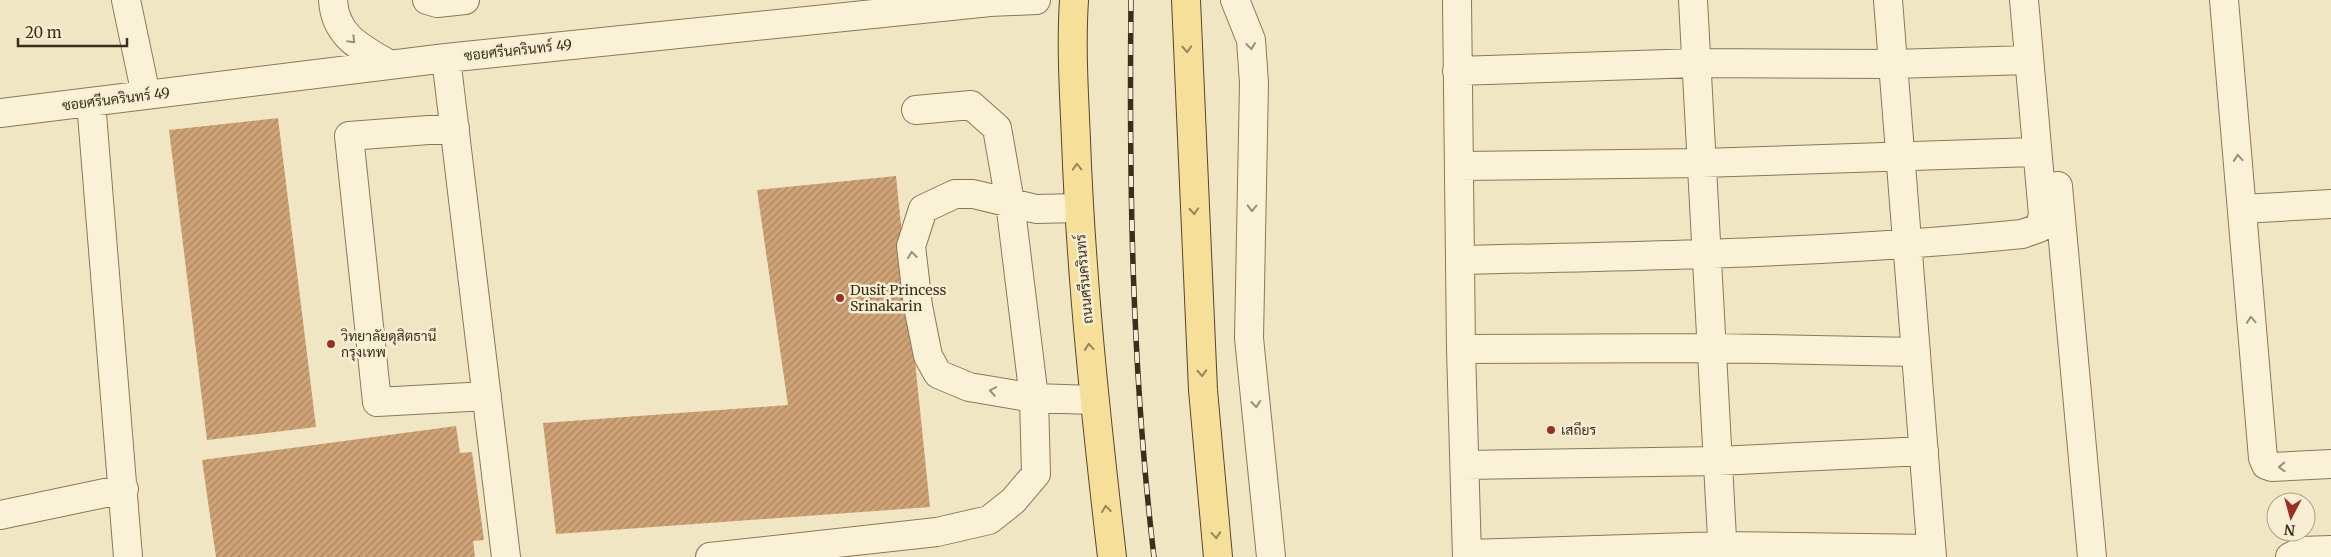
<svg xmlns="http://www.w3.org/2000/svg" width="2331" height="557" font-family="Merriweather,Sarabun,serif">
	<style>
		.building { fill: url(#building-hatch) }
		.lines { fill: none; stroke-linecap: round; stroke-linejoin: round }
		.minor-casing { stroke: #8b7758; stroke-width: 30 }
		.major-casing { stroke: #59452d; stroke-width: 30 }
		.minor { stroke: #faf2d6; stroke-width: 28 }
		.major { stroke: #f5df99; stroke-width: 28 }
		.rail-casing { stroke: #3a2e1d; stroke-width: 5.5 }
		.rail { stroke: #f7efd3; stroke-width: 4; stroke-dasharray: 11; stroke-linecap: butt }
		.oneway { stroke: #9a907a }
		.oneway2 { stroke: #98865b }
		.poi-dot { fill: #9d2e25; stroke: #f7efd3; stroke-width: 2 }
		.labels { text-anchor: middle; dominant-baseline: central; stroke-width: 5; stroke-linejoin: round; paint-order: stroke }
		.street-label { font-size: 14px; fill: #3a2e1d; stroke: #f7efd3 }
		.poi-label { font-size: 14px; fill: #3a2e1d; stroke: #f7efd3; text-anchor: start }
	</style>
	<defs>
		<pattern id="building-hatch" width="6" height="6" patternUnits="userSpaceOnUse" patternTransform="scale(1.25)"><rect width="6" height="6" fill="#d0a377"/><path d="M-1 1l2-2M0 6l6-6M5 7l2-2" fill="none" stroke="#aa8561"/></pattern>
	</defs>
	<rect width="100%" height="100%" fill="#f0e6c3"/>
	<path class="building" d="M278,118L316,427L207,440L169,130Z
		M896,176L930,507L556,534L543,423L788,405L757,190Z
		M456,426L460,453L472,452L484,540L473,541L475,557H216L202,460Z"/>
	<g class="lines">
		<defs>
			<path id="minor" d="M126,0L146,95
				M333,0C335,37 362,48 390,65
				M427,0L437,3L465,0
				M1235,0L1251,40L1254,83L1249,338L1271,557
				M1457,0L1461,349L1467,557
				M1693,0L1723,557
				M1888,0L1932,557
				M2224,0L2263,458L2266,465L2272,467L2331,464
				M446,58L506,557
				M1457,71L1697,63L1893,64L2029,60
				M91,102L128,557
				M0,113L446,58L990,2L1036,0
				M455,128L349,136L377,402L487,396
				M1459,166L1702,163L2037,152
				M2058,186L2092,557
				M1078,208L1036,209L973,194H955L923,209L911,246L918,306L928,356L938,374L969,387L1034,398L1093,400
				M2242,209L2331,204
				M1460,260C1648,256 1834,253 2022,234L2039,228L2043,215L2024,0
				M1461,349L1712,348L1916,352
				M1465,465L1718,461L1924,451
				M0,515L124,489
				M1467,554L1722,546L1931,549
				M710,557L937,532L989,520L1013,501L1036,474L1034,398L1010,202L997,128L971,105L916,110
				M2290,557L2301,551L2331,550"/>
			<path id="major" d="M1074,0C1071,47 1074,93 1076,140C1081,279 1096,418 1112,557
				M1186,0L1203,390L1218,557"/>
		</defs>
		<use href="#minor" class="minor-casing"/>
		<use href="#major" class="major-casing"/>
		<use href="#minor" class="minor"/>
		<use href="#major" class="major"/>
		<defs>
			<path id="rail" d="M1131,0C1129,186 1132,372 1154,557"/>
		</defs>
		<use href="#rail" class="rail-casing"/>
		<use href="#rail" class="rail"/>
	</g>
	<defs><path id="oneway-chevron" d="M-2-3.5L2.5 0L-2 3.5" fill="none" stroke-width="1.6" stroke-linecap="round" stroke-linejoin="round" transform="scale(1.25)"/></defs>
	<g class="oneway">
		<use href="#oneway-chevron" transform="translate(352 40) rotate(46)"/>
		<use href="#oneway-chevron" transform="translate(1251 46) rotate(84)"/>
		<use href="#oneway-chevron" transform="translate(2238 158) rotate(-95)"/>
		<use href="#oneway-chevron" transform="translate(1252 208) rotate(91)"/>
		<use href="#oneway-chevron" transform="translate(912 255) rotate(-97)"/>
		<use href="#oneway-chevron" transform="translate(2251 320) rotate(-95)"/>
		<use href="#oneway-chevron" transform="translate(993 391) rotate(-170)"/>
		<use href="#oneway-chevron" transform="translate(1256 404) rotate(84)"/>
		<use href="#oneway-chevron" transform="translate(2282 467) rotate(178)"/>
	</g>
	<g class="oneway2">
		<use href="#oneway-chevron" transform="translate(1187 49) rotate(87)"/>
		<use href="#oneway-chevron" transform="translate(1077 167) rotate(-92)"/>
		<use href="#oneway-chevron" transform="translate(1194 211) rotate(87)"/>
		<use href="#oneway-chevron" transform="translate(1089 347) rotate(-95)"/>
		<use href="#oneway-chevron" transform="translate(1202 373) rotate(87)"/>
		<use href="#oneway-chevron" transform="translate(1106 509) rotate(-97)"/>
		<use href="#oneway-chevron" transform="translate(1216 535) rotate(85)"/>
	</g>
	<g class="poi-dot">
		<circle cx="840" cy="298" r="5"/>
		<circle cx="331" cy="344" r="5"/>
		<circle cx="1551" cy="430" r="5"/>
	</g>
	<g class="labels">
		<g class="street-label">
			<text transform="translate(518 50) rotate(-6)">ซอยศรีนครินทร์ 49</text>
			<text transform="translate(116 99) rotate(-7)">ซอยศรีนครินทร์ 49</text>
			<text transform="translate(1084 279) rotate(-95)">ถนนศรีนครินทร์</text>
		</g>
		<g class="poi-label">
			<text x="850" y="290">Dusit Princess<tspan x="850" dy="16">Srinakarin</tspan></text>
			<text x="341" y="336">วิทยาลัยดุสิตธานี<tspan x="341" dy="16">กรุงเทพ</tspan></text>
			<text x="1561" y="430">เสถียร</text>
		</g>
	</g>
	<g transform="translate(2291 517) rotate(186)"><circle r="24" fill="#f7efd3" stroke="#aba28a"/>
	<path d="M0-4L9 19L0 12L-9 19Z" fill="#9d2e25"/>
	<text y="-8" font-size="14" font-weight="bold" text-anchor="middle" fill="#3a2e1d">N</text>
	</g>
	<path d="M18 38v8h109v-8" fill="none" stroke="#3a2e1d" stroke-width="2.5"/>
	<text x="25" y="38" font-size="15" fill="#3a2e1d" stroke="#f7efd3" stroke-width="4" paint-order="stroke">20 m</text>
</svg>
